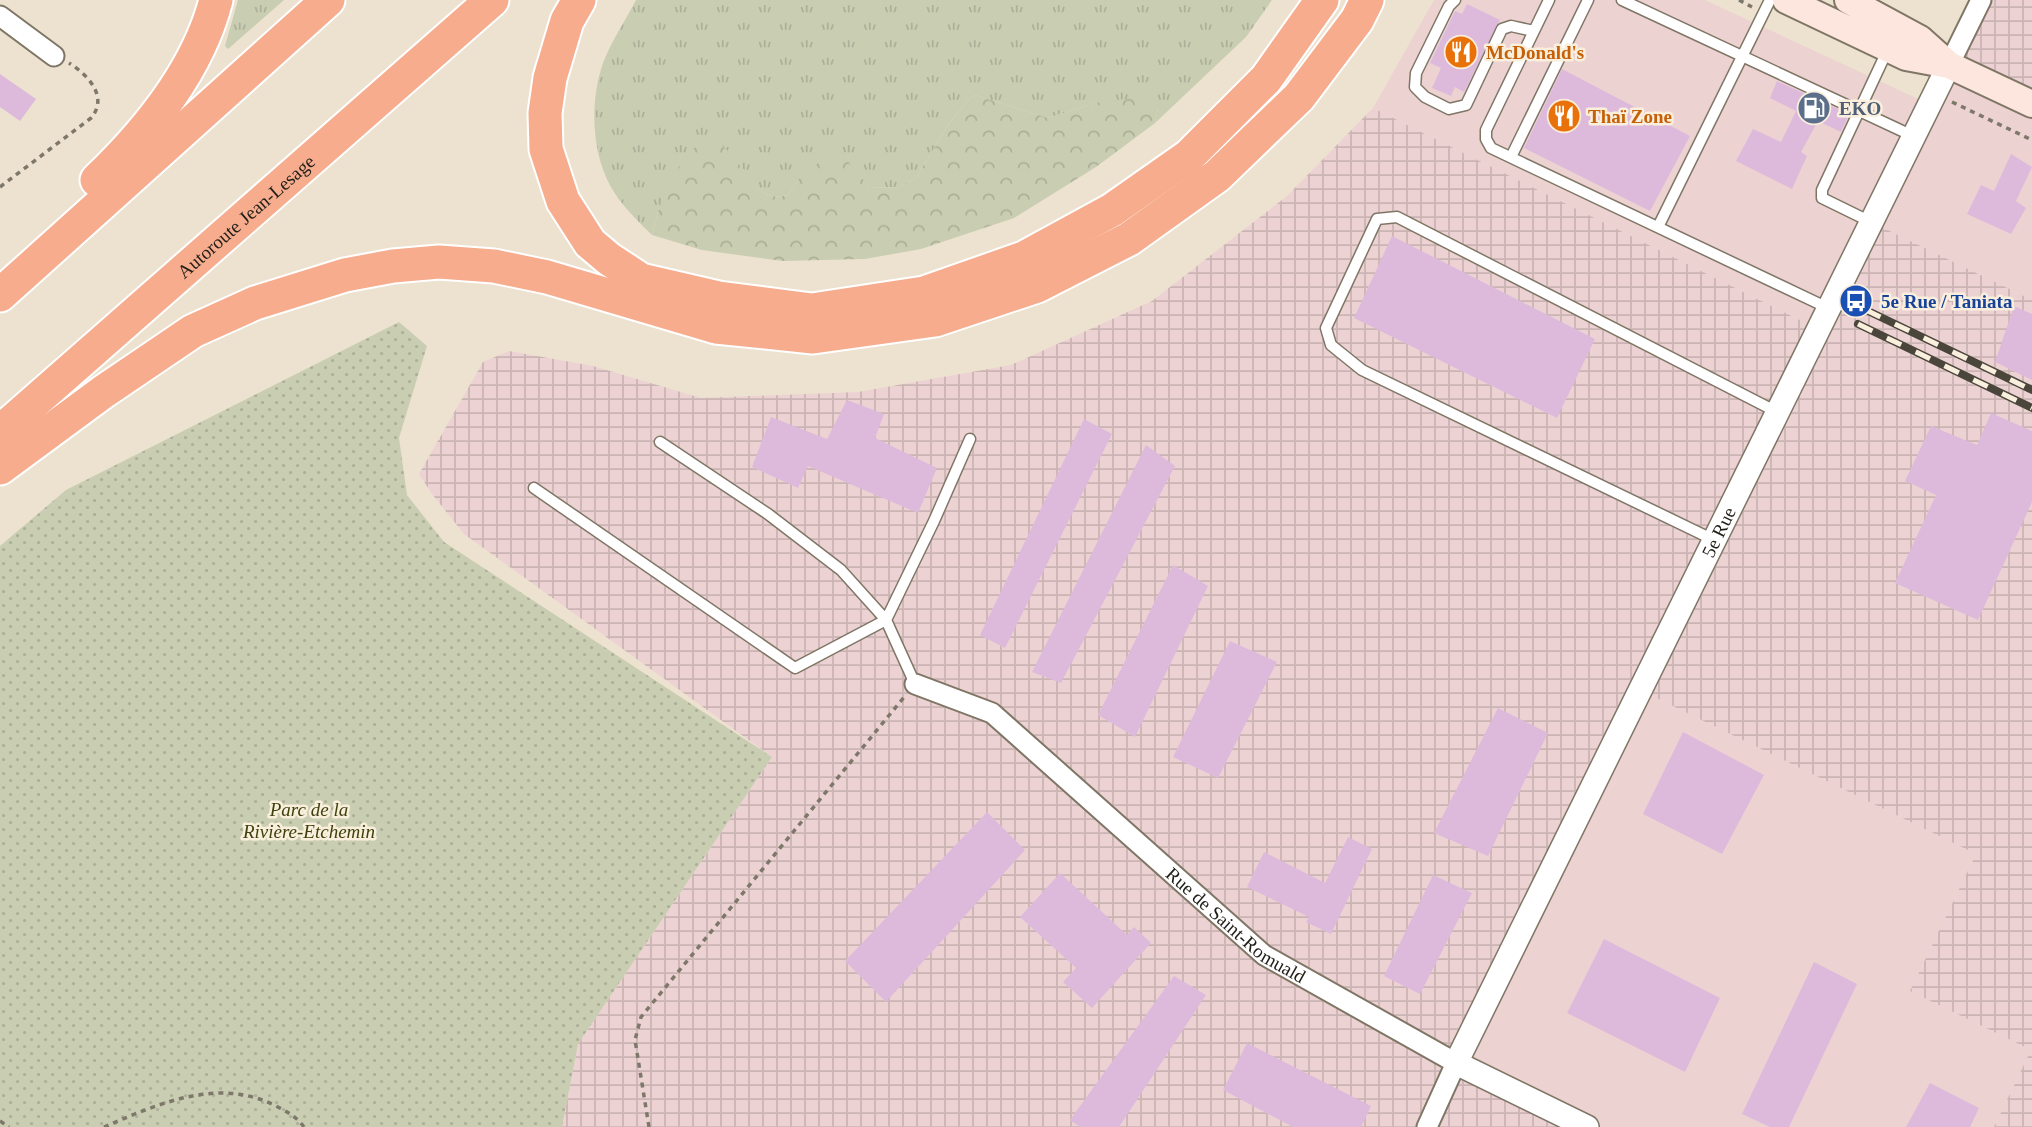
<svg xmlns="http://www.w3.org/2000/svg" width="2032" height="1127" font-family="Georgia,serif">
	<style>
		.commercial { fill: #edd2d2 }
		.industrial { fill: url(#industrial-grid) }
		.grass { fill: url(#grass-tufts) }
		.forest { fill: url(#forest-crowns) }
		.park { fill: url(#park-dots) }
		.building { fill: #ddbadc }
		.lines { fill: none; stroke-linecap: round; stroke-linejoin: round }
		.service-casing { stroke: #7f7666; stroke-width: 13 }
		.minor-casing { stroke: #7f7666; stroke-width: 23 }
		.tertiary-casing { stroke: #7f7666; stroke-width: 26 }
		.secondary-casing { stroke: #7f7666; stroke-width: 30 }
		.motorway-casing { stroke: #fff; stroke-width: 37 }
		.path { stroke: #7e786b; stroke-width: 3.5; stroke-dasharray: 5 5; stroke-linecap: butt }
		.service { stroke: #fff; stroke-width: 10 }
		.minor { stroke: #fff; stroke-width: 19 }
		.tertiary { stroke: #fff; stroke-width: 23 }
		.secondary { stroke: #fce6dd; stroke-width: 26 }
		.motorway { stroke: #f6ac8d; stroke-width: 33 }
		.rail-casing { stroke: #4a463c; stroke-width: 8 }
		.rail { stroke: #f9efdc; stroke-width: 5; stroke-dasharray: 16; stroke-linecap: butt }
		.labels { text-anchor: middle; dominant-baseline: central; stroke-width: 5; stroke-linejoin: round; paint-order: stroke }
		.food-label { font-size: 19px; font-weight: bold; fill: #c56008; stroke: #f9efdc; text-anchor: start }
		.service-label { font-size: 19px; font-weight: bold; fill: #4e5e75; stroke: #f9efdc; text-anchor: start }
		.street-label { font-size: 19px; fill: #211e17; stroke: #f9efdc }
		.transit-label { font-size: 19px; font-weight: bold; fill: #164399; stroke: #f9efdc; text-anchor: start }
		.park-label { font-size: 19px; font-style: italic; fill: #3d410c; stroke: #f9efdc }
	</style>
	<defs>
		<pattern id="industrial-grid" width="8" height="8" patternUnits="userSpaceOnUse" patternTransform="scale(1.75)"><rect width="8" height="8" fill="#edd2d3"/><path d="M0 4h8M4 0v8" fill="none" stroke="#cbb4b4"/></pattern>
		<pattern id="grass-tufts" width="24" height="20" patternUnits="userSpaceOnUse" patternTransform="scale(1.75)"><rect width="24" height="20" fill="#c9cdb1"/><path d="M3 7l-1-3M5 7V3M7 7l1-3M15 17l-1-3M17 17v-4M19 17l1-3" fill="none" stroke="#acb098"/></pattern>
		<pattern id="forest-crowns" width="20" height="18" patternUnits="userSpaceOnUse" patternTransform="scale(1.75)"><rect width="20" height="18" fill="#c9cdb1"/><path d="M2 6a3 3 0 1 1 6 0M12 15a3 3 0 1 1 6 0" fill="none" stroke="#acb098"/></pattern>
		<pattern id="park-dots" width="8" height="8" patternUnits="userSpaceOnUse" patternTransform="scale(1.75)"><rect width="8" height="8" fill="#c9cdb1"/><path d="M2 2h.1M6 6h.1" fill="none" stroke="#acb098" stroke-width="1.8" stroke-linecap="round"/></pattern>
	</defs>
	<rect width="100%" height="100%" fill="#ece2cf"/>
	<path class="commercial" d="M1434,0H1705L1929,104L1949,65L2032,104V300L1871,223L1818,329L1373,108Z
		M1640,690L1976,854L1910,991L2031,1050L1994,1127H1587L1456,1063Z"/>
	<path class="industrial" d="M1981,0H2032V104L1949,65Z
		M1373,108L1818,329L1871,222L2032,300V1127H1994L2031,1050L1910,991L1976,854L1640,690L1456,1063L1587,1127H562L578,1044L772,757L464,534L432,494L419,474L483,362L509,351L593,366L701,398L858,392L1011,365L1152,301L1287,196Z"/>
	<path class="grass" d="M238,0H284L228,49L225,46Z
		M636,0H1272L1246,37L1155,123L1158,108L1095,103L1048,118L975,95L967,101L948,125L916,178L900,187L870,188L847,161L800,177L788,195C761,202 753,183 739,163L659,208L652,235C639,222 626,210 616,195C591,159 589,103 603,63C611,42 625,21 636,0Z"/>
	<path class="forest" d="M975,95L1048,118L1095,103L1149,96L1158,108L1155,123L1096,167L1014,218L921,249L865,259L782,261L702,250L652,235L659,208L684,156L705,140L718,141C726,149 734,157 741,166C755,184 761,202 788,195L800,177L822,160H847L870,188L900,187L916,178L948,125L967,101Z"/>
	<path class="park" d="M399,322L427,346L399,438L407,495L444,542L772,757L578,1044L562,1127H0V546L66,490Z"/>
	<path class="building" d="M1467,4L1500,20L1464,92L1455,87L1451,96L1432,88L1441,68L1430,63L1455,11L1462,14Z
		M1562,69L1690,136L1650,211L1524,148Z
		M0,74L36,99L20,121L0,107Z
		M1777,81L1849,114L1841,132L1818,121L1801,152L1807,156L1792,189L1736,161L1753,129L1781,142L1796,111L1770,98Z
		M2011,154L2032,167L2016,201L2026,208L2011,234L1967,214L1981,185L1994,191Z
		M1392,236L1595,339L1557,418L1354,318Z
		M2014,306L2032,314V380L1995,362Z
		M847,400L884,414L875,438L937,468L918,513L808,466L798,488L752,467L771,417L827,439Z
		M1991,413L2032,431V502L1978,620L1895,583L1936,495L1905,481L1931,426L1977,445Z
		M1084,419L1112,434L1005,648L980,635Z
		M1146,445L1175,466L1061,683L1032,672Z
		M1173,565L1208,586L1135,737L1098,715Z
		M1230,641L1277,662L1218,778L1173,757Z
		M1498,708L1548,733L1488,856L1434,833Z
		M1683,732L1764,775L1722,854L1643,814Z
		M987,812L1025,850L886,1002L845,961Z
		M1348,837L1372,849L1331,934L1306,922L1309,917L1247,887L1264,852L1325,883Z
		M1060,873L1127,935L1134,927L1151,943L1092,1008L1063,982L1076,968L1020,917Z
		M1433,875L1472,893L1420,994L1384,976Z
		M1604,939L1720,998L1685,1072L1567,1013Z
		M1814,962L1857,984L1789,1127H1770L1742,1114Z
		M1174,976L1206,995L1119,1127H1080L1070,1120Z
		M1247,1043L1371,1106L1361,1127H1293L1223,1090Z
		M1930,1083L1979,1108L1970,1127H1906Z"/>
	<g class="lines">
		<defs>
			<path id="service" d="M1455,0L1449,6L1416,73L1415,87L1425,97L1449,109L1466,105L1502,29L1511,26L1534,31
				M1549,0L1486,130V139L1491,148L1828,308
				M1622,0L1913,136
				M1511,157L1588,0
				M1871,222L1822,198V190L1888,49
				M1658,227L1770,0
				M660,442L768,514L841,570L886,620L915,684
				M534,488L795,668L886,620L934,521L970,439
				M1714,540L1362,370L1331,345L1326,328L1377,219L1397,217L1777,412"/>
			<g id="minor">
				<path d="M0,16L54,56"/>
				<path d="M1949,65L1981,0"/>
				<path id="s1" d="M915,684L992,713L1264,955L1456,1063L1427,1127"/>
			</g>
			<g id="tertiary">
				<path id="s2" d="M1587,1127L1456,1063L1949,65"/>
			</g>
			<path id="secondary" d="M1786,0L1906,57L1949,65L2032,104
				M1848,0L1920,39L1949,65"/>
			<g id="motorway">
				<path d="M579,0L567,21L550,78L545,113L546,149L563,201L590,243L609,259L641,280L719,298L812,310L924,293L1024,258L1112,210L1189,156L1266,79L1322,0"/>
				<path d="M97,180C149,130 198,70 216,0"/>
				<path d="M0,295L328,0"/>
				<path id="s3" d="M0,432L492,0"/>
				<path d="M0,468L103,392L193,331L255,303L345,275L393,266L439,262L494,266L547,277L716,327L813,337L935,320L1037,286L1129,239L1217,176L1299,97L1357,20L1367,0"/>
			</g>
		</defs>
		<use href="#service" class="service-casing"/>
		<use href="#minor" class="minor-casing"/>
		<use href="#tertiary" class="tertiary-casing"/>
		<use href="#secondary" class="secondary-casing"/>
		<use href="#motorway" class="motorway-casing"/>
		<path class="path" d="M1739,0L1752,7
			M1952,102L2032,140
			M0,187L91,118C109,97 88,75 69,63
			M0,1121L9,1127
			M104,1127C158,1104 217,1077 274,1105C286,1111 297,1117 304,1127
			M649,1127L635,1040L641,1017L905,696"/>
		<use href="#service" class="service"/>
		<use href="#minor" class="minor"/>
		<use href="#tertiary" class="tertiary"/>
		<use href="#secondary" class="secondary"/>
		<use href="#motorway" class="motorway"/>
		<defs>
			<path id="rail" d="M1866,310L2032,390
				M1858,324L2032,408"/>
		</defs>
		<use href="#rail" class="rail-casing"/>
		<use href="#rail" class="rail"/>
	</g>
	<defs>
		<symbol id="restaurant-disc" viewBox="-11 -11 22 22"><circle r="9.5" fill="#e8710a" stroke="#f9efdc"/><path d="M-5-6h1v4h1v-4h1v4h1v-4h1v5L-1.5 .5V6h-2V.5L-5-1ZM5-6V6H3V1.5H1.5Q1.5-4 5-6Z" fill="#fff"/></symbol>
		<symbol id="fuel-disc" viewBox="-11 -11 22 22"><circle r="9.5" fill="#5c6f8a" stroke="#f9efdc"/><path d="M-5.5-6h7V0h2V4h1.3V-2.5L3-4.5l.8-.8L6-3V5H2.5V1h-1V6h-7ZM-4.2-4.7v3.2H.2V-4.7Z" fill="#fff"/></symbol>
		<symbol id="bus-disc" viewBox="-11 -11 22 22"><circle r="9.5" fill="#1a4fb4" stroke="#f9efdc"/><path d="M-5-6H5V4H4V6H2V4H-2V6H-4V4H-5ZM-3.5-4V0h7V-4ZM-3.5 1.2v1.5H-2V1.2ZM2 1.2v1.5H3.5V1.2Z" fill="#fff"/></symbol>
	</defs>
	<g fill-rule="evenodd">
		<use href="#restaurant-disc" x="1442" y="33" width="38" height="38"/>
		<use href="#fuel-disc" x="1795" y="89" width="38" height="38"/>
		<use href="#restaurant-disc" x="1545" y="97" width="38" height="38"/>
		<use href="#bus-disc" x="1837" y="282" width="38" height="38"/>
	</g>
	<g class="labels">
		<g class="food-label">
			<text x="1486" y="52">McDonald's</text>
			<text x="1588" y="116">Thaï Zone</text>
		</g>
		<g class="service-label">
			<text x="1839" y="108">EKO</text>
		</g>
		<g class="street-label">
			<text stroke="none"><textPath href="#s3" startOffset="327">Autoroute Jean-Lesage</textPath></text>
			<text stroke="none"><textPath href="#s2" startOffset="738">5e Rue</textPath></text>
			<text stroke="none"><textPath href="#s1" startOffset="406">Rue de Saint-Romuald</textPath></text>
		</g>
		<g class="transit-label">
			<text x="1881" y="301">5e Rue / Taniata</text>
		</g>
		<g class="park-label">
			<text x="309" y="809">Parc de la<tspan x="309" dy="22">Rivière-Etchemin</tspan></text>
		</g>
	</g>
</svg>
